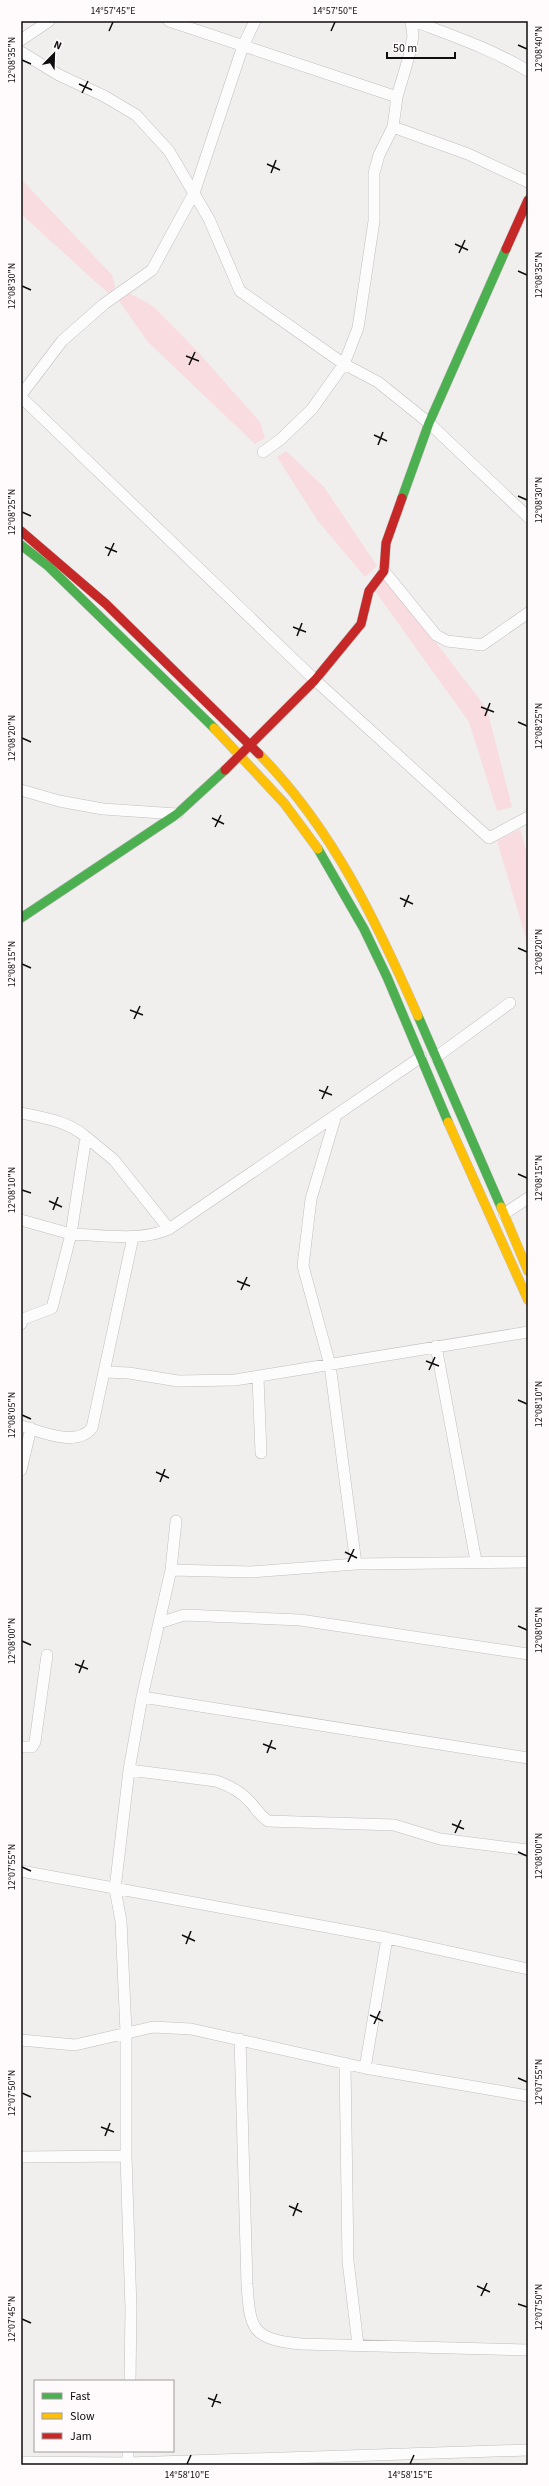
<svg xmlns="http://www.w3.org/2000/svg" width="549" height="2486" font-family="'Source Sans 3',sans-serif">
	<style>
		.green { fill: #f8dce0 }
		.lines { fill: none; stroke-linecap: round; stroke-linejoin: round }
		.street-casing { stroke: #c0bebe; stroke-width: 12 }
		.fast-casing { stroke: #c0bebe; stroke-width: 10 }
		.slow-casing { stroke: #c0bebe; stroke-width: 10 }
		.jam-casing { stroke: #c0bebe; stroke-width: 10 }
		.street { stroke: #fdfcfc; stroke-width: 11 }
		.fast { stroke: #4caf50; stroke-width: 9 }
		.slow { stroke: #ffc107; stroke-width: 9 }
		.jam { stroke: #c62828; stroke-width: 9 }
		.ticks { fill: none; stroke: #0f0d0e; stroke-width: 1.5 }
		.neatline { fill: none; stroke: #0f0d0e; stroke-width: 1.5 }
		.ticks-label { font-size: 10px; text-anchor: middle; fill: #0f0d0e }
	</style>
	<rect width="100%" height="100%" fill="#f1eeee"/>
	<path class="green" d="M21,179L112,275L115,287L109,294L21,214Z
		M129,293L153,306L199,353L260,422L265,438L255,444L148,342L119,301Z
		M286,451L324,487L377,566L365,577L318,521L277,457Z
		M385,576L487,709L512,807L497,811L469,722L375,591Z
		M520,829L528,857V945L497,841Z"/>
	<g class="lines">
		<defs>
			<path id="street" d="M169,21L397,97
				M414,21C453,36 492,49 528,71
				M21,40L49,21
				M21,52L59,75L104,96L136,115L169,151L209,219L240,291L344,364L378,382L429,423L528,517
				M393,127L468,154L528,182
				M21,395L62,341L104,304L152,270L194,193L243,46L255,21
				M21,397L315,680L489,838L528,817
				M263,452L281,439L312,409L344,364L358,328L374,221V173L379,155L393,127L397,97L409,56L413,36L411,21
				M384,571L436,635L447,641L482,645L528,613
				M21,790L59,801L103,809L177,814
				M436,1057L510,1003
				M21,1113C44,1118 68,1121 86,1137L71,1234C103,1235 139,1242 169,1229L421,1057
				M336,1115L311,1199L303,1266L330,1365L356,1564
				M86,1137L114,1160L169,1229
				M504,1214L528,1198
				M21,1220L71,1234L52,1308L23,1319L21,1324
				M436,1346L476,1561
				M105,1372L129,1373L178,1381L235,1380L528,1332
				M258,1377L261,1453
				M21,1426C40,1431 76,1448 92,1428L133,1237
				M21,1470L31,1428
				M171,1570L251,1572L356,1564L528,1562
				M159,1623L184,1615L300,1620L528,1654
				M142,1697L528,1758
				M21,1747H32L35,1742L47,1655
				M129,1770L216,1781C228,1785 242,1792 251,1803C258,1811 258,1814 268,1821L394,1825L440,1839L528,1850
				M21,1871L387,1938L528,1969
				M240,2039L247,2284C250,2330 252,2339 301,2344L528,2350
				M21,2040L75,2045L153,2027L191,2029L365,2068L528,2096
				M345,2063L348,2261L358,2345
				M365,2068L387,1938
				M21,2157L126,2156
				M130,2381L131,2309L126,2156V2032L121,1921L115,1889L129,1770L142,1697L171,1570L176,1521
				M21,2462L128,2463L528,2450
				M128,2465V2451"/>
			<path id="fast" d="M402,498L429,423L506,249
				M21,545L48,566L214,728
				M318,849L364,929L387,977L448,1122
				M21,918L177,814L225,770
				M418,1016L501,1207"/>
			<path id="slow" d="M214,728L284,803L318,849
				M259,754C333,829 376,921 418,1016
				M448,1122L528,1300
				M501,1207L528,1271"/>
			<path id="jam" d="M506,249L528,200
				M21,531L106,604L259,754
				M225,770L315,680L361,624L369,591L384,571L386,543L402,498"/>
		</defs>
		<use href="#street" class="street-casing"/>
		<use href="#fast" class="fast-casing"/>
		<use href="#slow" class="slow-casing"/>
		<use href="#jam" class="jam-casing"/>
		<use href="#street" class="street"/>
		<use href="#fast" class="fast"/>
		<use href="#slow" class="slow"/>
		<use href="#jam" class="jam"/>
	</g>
	<path class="ticks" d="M109,31L113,22M331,31L335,22M518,45L527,49M22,60L31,64M79,84L92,90M82,93L88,81M267,164L280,170M271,173L276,160M455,244L468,250M459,253L465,240M518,271L527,275M22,286L31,290M186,356L199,361M189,365L195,352M374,435L387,441M378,445L383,432M518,496L527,500M22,512L31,516M105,547L117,552M108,556L114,543M293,627L306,632M297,636L302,623M481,707L494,712M485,716L490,703M518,722L527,726M22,738L31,742M212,818L224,824M215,827L221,815M400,898L413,904M404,907L409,895M518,948L527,952M22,964L31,968M130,1010L143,1015M134,1019L140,1006M319,1090L332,1095M322,1099L328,1086M518,1174L527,1178M22,1190L31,1193M49,1201L62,1207M53,1210L58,1197M237,1281L250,1286M241,1290L247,1277M426,1361L439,1366M429,1370L435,1357M518,1400L527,1404M22,1415L31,1419M156,1472L169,1478M160,1482L165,1469M345,1552L357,1558M348,1562L354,1549M518,1626L527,1630M22,1641L31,1645M75,1664L88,1669M79,1673L84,1660M263,1744L276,1749M267,1753L272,1740M452,1824L464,1829M455,1833L461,1820M518,1852L527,1856M22,1867L31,1871M182,1935L195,1941M186,1944L191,1931M370,2015L383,2021M374,2024L380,2011M518,2078L527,2082M22,2093L31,2097M101,2127L114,2132M105,2136L110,2123M289,2206L302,2212M293,2216L298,2203M477,2286L490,2292M481,2296L487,2283M518,2304L527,2307M22,2319L31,2323M208,2398L221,2403M212,2407L217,2394M187,2464L191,2455M410,2464L414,2455"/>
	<rect width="549" height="2486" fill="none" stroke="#fffafb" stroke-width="44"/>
	<rect x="34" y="2380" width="140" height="72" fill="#fffafb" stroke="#9f9b9c"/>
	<rect x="42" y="2393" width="20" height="6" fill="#4caf50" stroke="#9f9b9c"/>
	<text x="70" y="2400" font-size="12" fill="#0f0d0e">Fast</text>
	<rect x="42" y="2413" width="20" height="6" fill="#ffc107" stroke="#9f9b9c"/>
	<text x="70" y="2420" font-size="12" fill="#0f0d0e">Slow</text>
	<rect x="42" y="2433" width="20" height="6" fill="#c62828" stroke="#9f9b9c"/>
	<text x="70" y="2440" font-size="12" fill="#0f0d0e">Jam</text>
	<g transform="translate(54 54) rotate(23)" stroke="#fffafb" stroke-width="3" paint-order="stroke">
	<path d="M0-3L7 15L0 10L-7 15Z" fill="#0f0d0e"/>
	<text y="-6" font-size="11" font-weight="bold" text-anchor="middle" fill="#0f0d0e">N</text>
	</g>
	<path d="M387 52v6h68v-6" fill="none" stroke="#0f0d0e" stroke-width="2"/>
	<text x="393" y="52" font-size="12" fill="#0f0d0e" stroke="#fffafb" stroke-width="3" paint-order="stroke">50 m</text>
	<rect x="22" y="22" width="505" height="2442" class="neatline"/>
	<g class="ticks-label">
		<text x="113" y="14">14°57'45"E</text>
		<text x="335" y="14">14°57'50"E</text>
		<text transform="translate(538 49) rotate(-90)" y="4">12°08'40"N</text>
		<text transform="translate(11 60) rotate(-90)" y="4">12°08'35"N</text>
		<text transform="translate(538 275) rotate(-90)" y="4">12°08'35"N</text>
		<text transform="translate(11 286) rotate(-90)" y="4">12°08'30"N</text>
		<text transform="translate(538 500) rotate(-90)" y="4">12°08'30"N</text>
		<text transform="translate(11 512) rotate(-90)" y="4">12°08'25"N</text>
		<text transform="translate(538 726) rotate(-90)" y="4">12°08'25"N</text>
		<text transform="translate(11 738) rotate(-90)" y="4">12°08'20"N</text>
		<text transform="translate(538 952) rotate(-90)" y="4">12°08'20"N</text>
		<text transform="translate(11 964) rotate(-90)" y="4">12°08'15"N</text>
		<text transform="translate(538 1178) rotate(-90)" y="4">12°08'15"N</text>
		<text transform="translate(11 1190) rotate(-90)" y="4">12°08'10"N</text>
		<text transform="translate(538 1404) rotate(-90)" y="4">12°08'10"N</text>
		<text transform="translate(11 1415) rotate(-90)" y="4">12°08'05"N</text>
		<text transform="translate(538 1630) rotate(-90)" y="4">12°08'05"N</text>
		<text transform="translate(11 1641) rotate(-90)" y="4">12°08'00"N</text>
		<text transform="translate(538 1856) rotate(-90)" y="4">12°08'00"N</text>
		<text transform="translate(11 1867) rotate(-90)" y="4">12°07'55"N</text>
		<text transform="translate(538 2082) rotate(-90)" y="4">12°07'55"N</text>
		<text transform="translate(11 2093) rotate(-90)" y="4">12°07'50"N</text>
		<text transform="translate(538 2307) rotate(-90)" y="4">12°07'50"N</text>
		<text transform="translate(11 2319) rotate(-90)" y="4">12°07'45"N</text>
		<text x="187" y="2478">14°58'10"E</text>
		<text x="410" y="2478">14°58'15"E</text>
	</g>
</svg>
